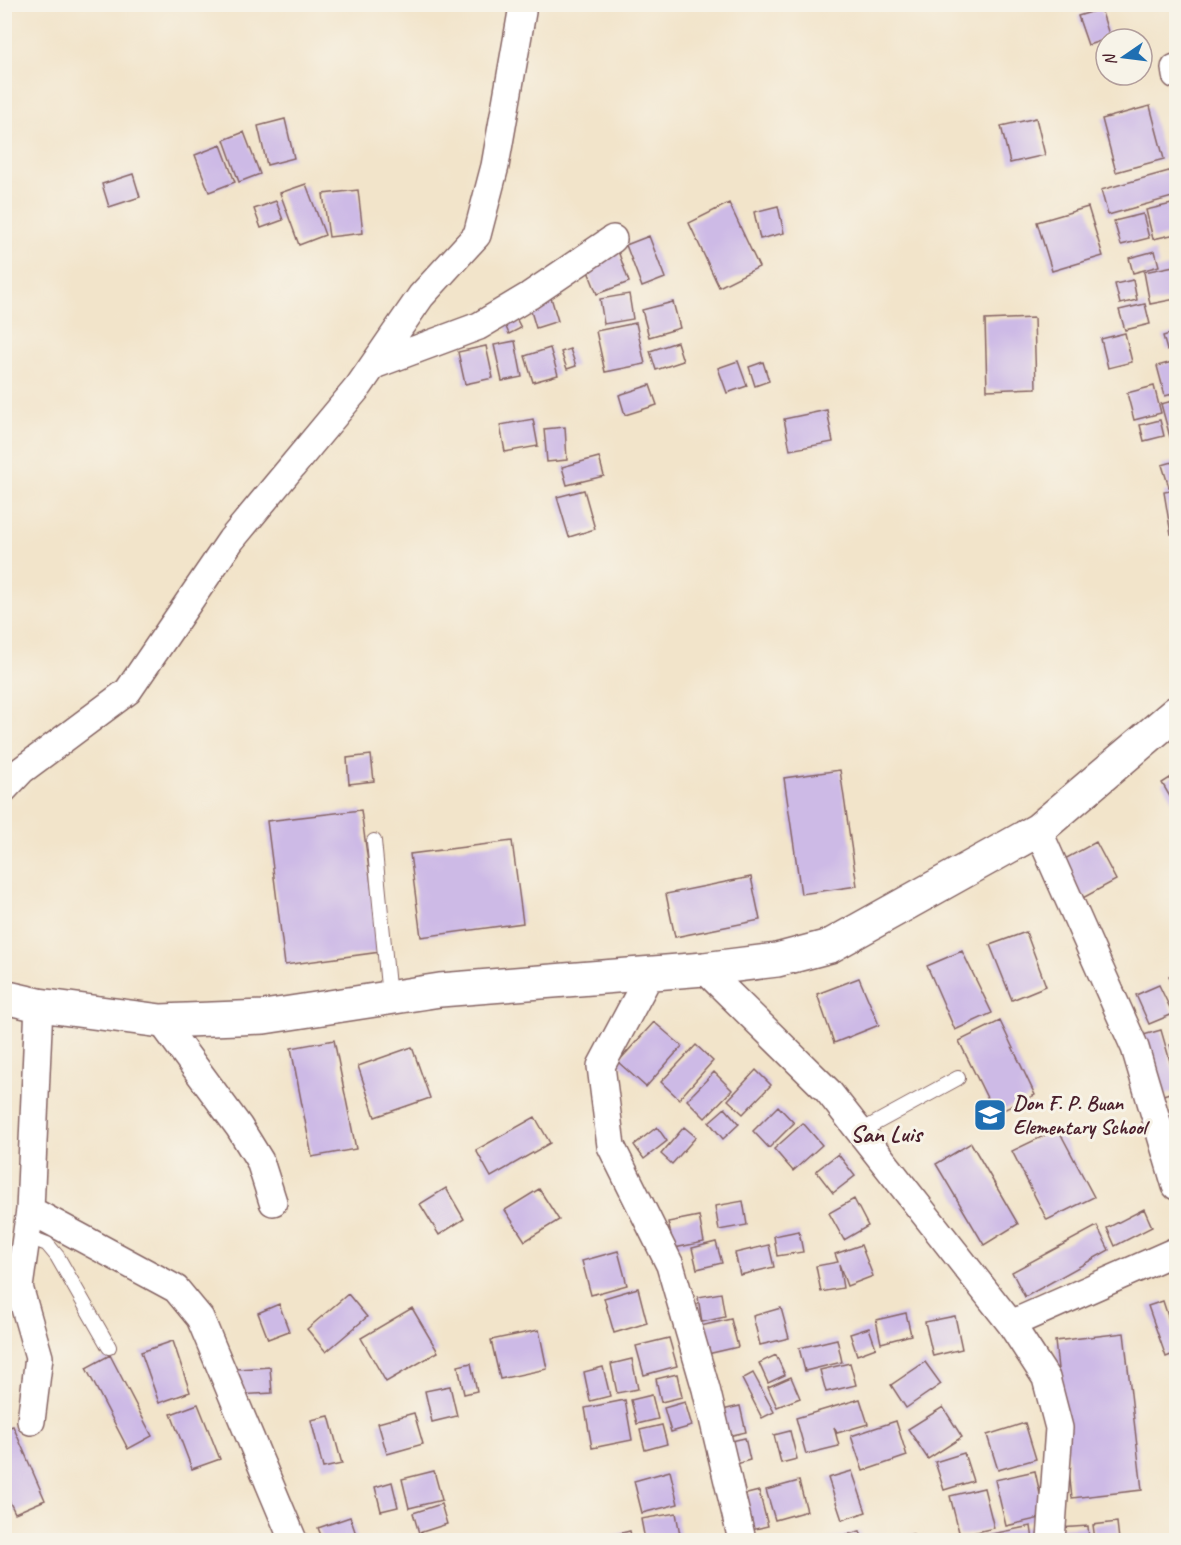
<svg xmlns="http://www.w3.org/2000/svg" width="1181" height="1545" font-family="Caveat,sans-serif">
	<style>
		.building { fill: #cdbae6 }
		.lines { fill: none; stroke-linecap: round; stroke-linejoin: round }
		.service-casing { stroke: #856463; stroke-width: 16 }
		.minor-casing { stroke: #856463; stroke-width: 30 }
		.tertiary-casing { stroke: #856463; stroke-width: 36 }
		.service { stroke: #fff; stroke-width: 14 }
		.minor { stroke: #fff; stroke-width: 27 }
		.tertiary { stroke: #fff; stroke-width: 33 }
		.labels { text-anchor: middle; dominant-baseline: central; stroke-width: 6; stroke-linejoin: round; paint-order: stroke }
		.poi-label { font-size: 21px; font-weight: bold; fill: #4a1f2b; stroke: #f7f3e8; text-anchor: start }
		.quarter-label { font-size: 24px; font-weight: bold; fill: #4a1f2b; stroke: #f7f3e8 }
	</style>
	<rect width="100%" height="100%" fill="#f7f3e8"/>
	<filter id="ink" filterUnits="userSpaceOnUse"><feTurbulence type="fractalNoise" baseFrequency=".0167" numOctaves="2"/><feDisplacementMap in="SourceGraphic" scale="12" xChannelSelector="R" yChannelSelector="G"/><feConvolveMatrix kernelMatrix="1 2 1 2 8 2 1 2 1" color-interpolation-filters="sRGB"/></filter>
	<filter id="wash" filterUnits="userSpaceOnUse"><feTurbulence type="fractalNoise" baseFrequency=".008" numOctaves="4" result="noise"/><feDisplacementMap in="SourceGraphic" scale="24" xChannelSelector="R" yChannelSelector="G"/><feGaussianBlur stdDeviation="1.35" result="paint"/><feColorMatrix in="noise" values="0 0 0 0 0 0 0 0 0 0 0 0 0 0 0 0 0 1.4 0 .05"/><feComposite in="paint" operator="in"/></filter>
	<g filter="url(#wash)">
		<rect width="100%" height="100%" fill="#f2e4ca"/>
		<g id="blocks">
			<path class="building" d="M1101,9L1110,38L1088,45L1078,16Z
				M1150,106L1164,159L1116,172L1102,119Z
				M1036,118L1045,155L1010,163L1001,126Z
				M285,119L294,158L267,165L258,126Z
				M244,132L260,174L239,182L224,140Z
				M221,145L235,182L209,192L195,155Z
				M1176,169V196L1108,215L1101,190Z
				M133,174L140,197L109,207L102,184Z
				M306,184L325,235L299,245L280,193Z
				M358,190L363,233L329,237L323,194Z
				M276,201L283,220L261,228L254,209Z
				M729,203L759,267L719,287L689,223Z
				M1176,203V234L1153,239L1146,210Z
				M778,206L784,233L760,239L754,212Z
				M1088,207L1103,256L1052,271L1037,222Z
				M1143,214L1149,238L1121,245L1114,221Z
				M649,236L665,278L642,287L626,245Z
				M617,248L629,282L597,294L584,261Z
				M1155,251L1159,266L1133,273L1129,258Z
				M1174,266L1176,299L1150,304L1144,272Z
				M1133,280L1137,300L1120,304L1115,284Z
				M550,294L558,321L536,328L528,301Z
				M629,294L633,319L604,324L600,299Z
				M673,302L680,328L649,337L642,310Z
				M1145,304L1150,324L1125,330L1119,310Z
				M511,308L521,328L509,334L500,313Z
				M1034,318L1036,388L987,390L985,320Z
				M636,323L645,364L605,372L596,331Z
				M1176,332V347L1167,350L1163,336Z
				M1125,333L1132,362L1108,368L1101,339Z
				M515,341L522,377L502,381L494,345Z
				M677,342L683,361L656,370L650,351Z
				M486,346L493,378L465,384L458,352Z
				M550,348L558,375L533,382L525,356Z
				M570,349L576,366L567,369L561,352Z
				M738,361L747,386L727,393L718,368Z
				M1176,361V393L1165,396L1157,366Z
				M763,362L769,381L755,386L749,367Z
				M650,385L657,405L625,415L619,395Z
				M1154,386L1161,413L1134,420L1127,393Z
				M1176,400V435L1170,437L1161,404Z
				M827,410L833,442L790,450L784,419Z
				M533,419L538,446L505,452L500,425Z
				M1160,420L1164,436L1144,441L1140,425Z
				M565,427L567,460L547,462L544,429Z
				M599,457L604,476L567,485L562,467Z
				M1176,461V485L1169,487L1162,465Z
				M584,490L595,529L569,537L557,497Z
				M1176,490V533L1171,534L1164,492Z
				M371,755L374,781L349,784L347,758Z
				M840,770L857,886L801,894L784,778Z
				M1176,774V807L1162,783Z
				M361,810L380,952L285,965L267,821Z
				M512,841L523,923L421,937L410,854Z
				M1096,842L1116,880L1081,899L1061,861Z
				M751,877L760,920L675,937L666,894Z
				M1026,932L1046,986L1012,1000L990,945Z
				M962,951L992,1013L955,1030L927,966Z
				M1176,973V993L1169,976Z
				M859,978L879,1025L834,1043L817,994Z
				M1159,985L1173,1014L1149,1024L1136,995Z
				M1000,1021L1035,1095L995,1114L959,1041Z
				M654,1022L682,1046L646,1087L618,1062Z
				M1161,1030L1176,1082V1091L1157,1097L1140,1036Z
				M334,1040L356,1149L312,1157L291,1048Z
				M1176,1043V1061L1170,1045Z
				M696,1045L713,1061L679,1099L661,1082Z
				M412,1047L430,1098L375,1117L358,1066Z
				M756,1070L771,1085L743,1114L728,1100Z
				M714,1072L732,1090L705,1118L687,1100Z
				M778,1106L794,1123L769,1148L753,1131Z
				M725,1108L739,1124L723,1139L709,1122Z
				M535,1117L550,1143L491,1177L476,1150Z
				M803,1123L822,1145L793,1171L774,1149Z
				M657,1127L667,1141L644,1159L634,1145Z
				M684,1127L696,1137L672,1164L661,1154Z
				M1058,1129L1094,1197L1047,1220L1012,1151Z
				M971,1143L1018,1224L984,1245L936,1164Z
				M838,1154L855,1176L833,1193L816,1171Z
				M446,1188L464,1219L439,1235L420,1204Z
				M539,1189L559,1220L525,1241L505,1210Z
				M854,1199L868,1226L844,1240L829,1213Z
				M743,1201L747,1225L719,1230L715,1206Z
				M1144,1209L1152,1227L1115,1246L1107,1228Z
				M699,1216L704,1242L674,1248L668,1222Z
				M1097,1226L1109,1250L1025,1297L1012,1272Z
				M799,1231L803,1252L777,1256L774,1236Z
				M716,1242L722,1263L697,1269L692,1248Z
				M769,1245L774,1267L740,1275L735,1253Z
				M861,1245L873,1276L847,1286L839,1264L843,1288L821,1292L816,1266L838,1262L835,1254Z
				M618,1251L627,1285L591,1295L582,1261Z
				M638,1288L647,1323L614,1333L604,1298Z
				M721,1293L725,1317L702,1322L698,1297Z
				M348,1294L367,1317L326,1352L307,1329Z
				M1163,1301L1176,1341V1353L1166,1357L1148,1306Z
				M279,1304L289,1331L268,1339L258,1313Z
				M412,1308L438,1352L386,1382L361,1338Z
				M781,1308L789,1338L760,1345L753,1316Z
				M906,1313L911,1335L881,1343L876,1320Z
				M955,1316L962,1349L933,1356L925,1322Z
				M731,1319L738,1347L703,1355L696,1327Z
				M869,1328L876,1348L857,1355L850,1334Z
				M539,1330L547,1369L500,1379L491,1340Z
				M1124,1333L1142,1490L1072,1498L1055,1341Z
				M669,1338L677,1366L644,1375L636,1346Z
				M837,1339L842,1362L805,1371L799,1348Z
				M173,1341L190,1392L159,1403L141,1352Z
				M110,1355L152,1436L128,1449L86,1368Z
				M776,1355L785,1375L768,1383L759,1363Z
				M632,1359L638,1389L617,1393L611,1364Z
				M925,1362L941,1384L906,1408L891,1385Z
				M471,1363L477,1391L464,1394L458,1366Z
				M850,1363L856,1385L826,1392L820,1370Z
				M270,1367L272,1393L238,1395L237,1369Z
				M603,1367L610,1396L590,1401L584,1372Z
				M753,1373L774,1412L762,1418L742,1379Z
				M677,1374L682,1397L661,1402L656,1379Z
				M791,1377L800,1398L777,1407L768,1387Z
				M450,1386L457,1416L432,1422L425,1391Z
				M652,1395L658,1419L637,1424L631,1400Z
				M860,1399L868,1424L837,1433L834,1427L839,1446L806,1454L796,1418Z
				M625,1400L632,1440L592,1448L585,1408Z
				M685,1402L692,1426L671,1432L664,1408Z
				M198,1404L220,1459L192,1469L171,1414Z
				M740,1406L746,1432L724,1437L718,1411Z
				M943,1407L962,1437L928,1459L908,1429Z
				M414,1413L423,1444L387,1454L378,1423Z
				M329,1416L342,1464L323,1468L311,1420Z
				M896,1421L907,1456L863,1471L851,1436Z
				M1025,1423L1036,1459L998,1470L987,1435Z
				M662,1425L667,1444L645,1450L640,1430Z
				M13,1426L45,1500L15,1513L4,1490V1429Z
				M790,1431L797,1459L781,1463L774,1435Z
				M745,1438L750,1460L733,1465L727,1442Z
				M964,1453L973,1481L944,1490L935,1462Z
				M434,1471L442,1500L409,1508L402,1479Z
				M670,1471L678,1504L642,1513L634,1481Z
				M852,1471L866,1512L842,1520L828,1478Z
				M1035,1471L1045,1517L1006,1526L995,1480Z
				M799,1481L807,1511L775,1520L766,1490Z
				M392,1482L398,1507L381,1511L375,1487Z
				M984,1488L994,1528L960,1536L950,1496Z
				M759,1491L768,1526L747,1531L739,1496Z
				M441,1504L447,1524L419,1533L413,1513Z
				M676,1513L681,1540H645L641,1519Z
				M350,1517L358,1540H323L318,1528Z
				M1117,1522L1119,1540H1095L1093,1525Z
				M1031,1526L1033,1540H972V1538Z
				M1088,1526L1089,1540H1060L1059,1528Z
				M630,1531L632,1540H602L601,1538Z
				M860,1531L863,1540H826Z
				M913,1534L914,1540H889Z"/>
		</g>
	</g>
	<g filter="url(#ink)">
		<use href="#blocks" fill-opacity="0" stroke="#856463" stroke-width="1.5"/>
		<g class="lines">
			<defs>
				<path id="service" d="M374,841L389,997
					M861,1131L958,1078
					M26,1236L47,1244L57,1256L109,1347"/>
				<path id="minor" d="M1175,68L1176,75
					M374,365L479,326L529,296L613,239
					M4,789L22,770L128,691L231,540L359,386L421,296L477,235L495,166L522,12
					M1038,830L1135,1048L1176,1186
					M704,969L828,1091L1011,1324L1046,1378L1059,1428L1051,1540
					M650,974L601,1066L611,1146L670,1265L706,1389L742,1540
					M39,1005L30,1210L176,1289L200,1318L293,1540
					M161,1021L239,1127L260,1161L273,1202
					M30,1210L19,1287L39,1357L31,1421
					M1011,1324L1176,1251"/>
				<path id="tertiary" d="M4,997L39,1005L161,1021L264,1017L440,990L704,969L777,960L830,946L1038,830L1176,713"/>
			</defs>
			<use href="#service" class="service-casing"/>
			<use href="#minor" class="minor-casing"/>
			<use href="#tertiary" class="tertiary-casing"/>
			<use href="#service" class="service"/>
			<use href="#minor" class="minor"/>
			<use href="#tertiary" class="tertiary"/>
		</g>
	</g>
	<defs>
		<symbol id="school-square" viewBox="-11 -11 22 22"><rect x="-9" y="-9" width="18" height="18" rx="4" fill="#1f6fb2" stroke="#f7f3e8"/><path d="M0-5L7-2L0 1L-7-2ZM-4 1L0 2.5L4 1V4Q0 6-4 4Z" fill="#fff"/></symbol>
	</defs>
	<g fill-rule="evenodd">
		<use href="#school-square" x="971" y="1096" width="38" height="38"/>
	</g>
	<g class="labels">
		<g class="poi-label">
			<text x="1013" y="1103">Don F. P. Buan<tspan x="1013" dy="24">Elementary School</tspan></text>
		</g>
		<g class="quarter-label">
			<text x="886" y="1134">San Luis</text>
		</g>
	</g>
	<rect width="1181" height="1545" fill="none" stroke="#f7f3e8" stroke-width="24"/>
	<g transform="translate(1124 57) rotate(256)"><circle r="28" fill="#f7f3e8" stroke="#b29e9c" stroke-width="1.5"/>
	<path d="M0-4.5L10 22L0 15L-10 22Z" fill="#1f6fb2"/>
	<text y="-9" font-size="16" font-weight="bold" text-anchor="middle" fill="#4a1f2b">N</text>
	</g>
</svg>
